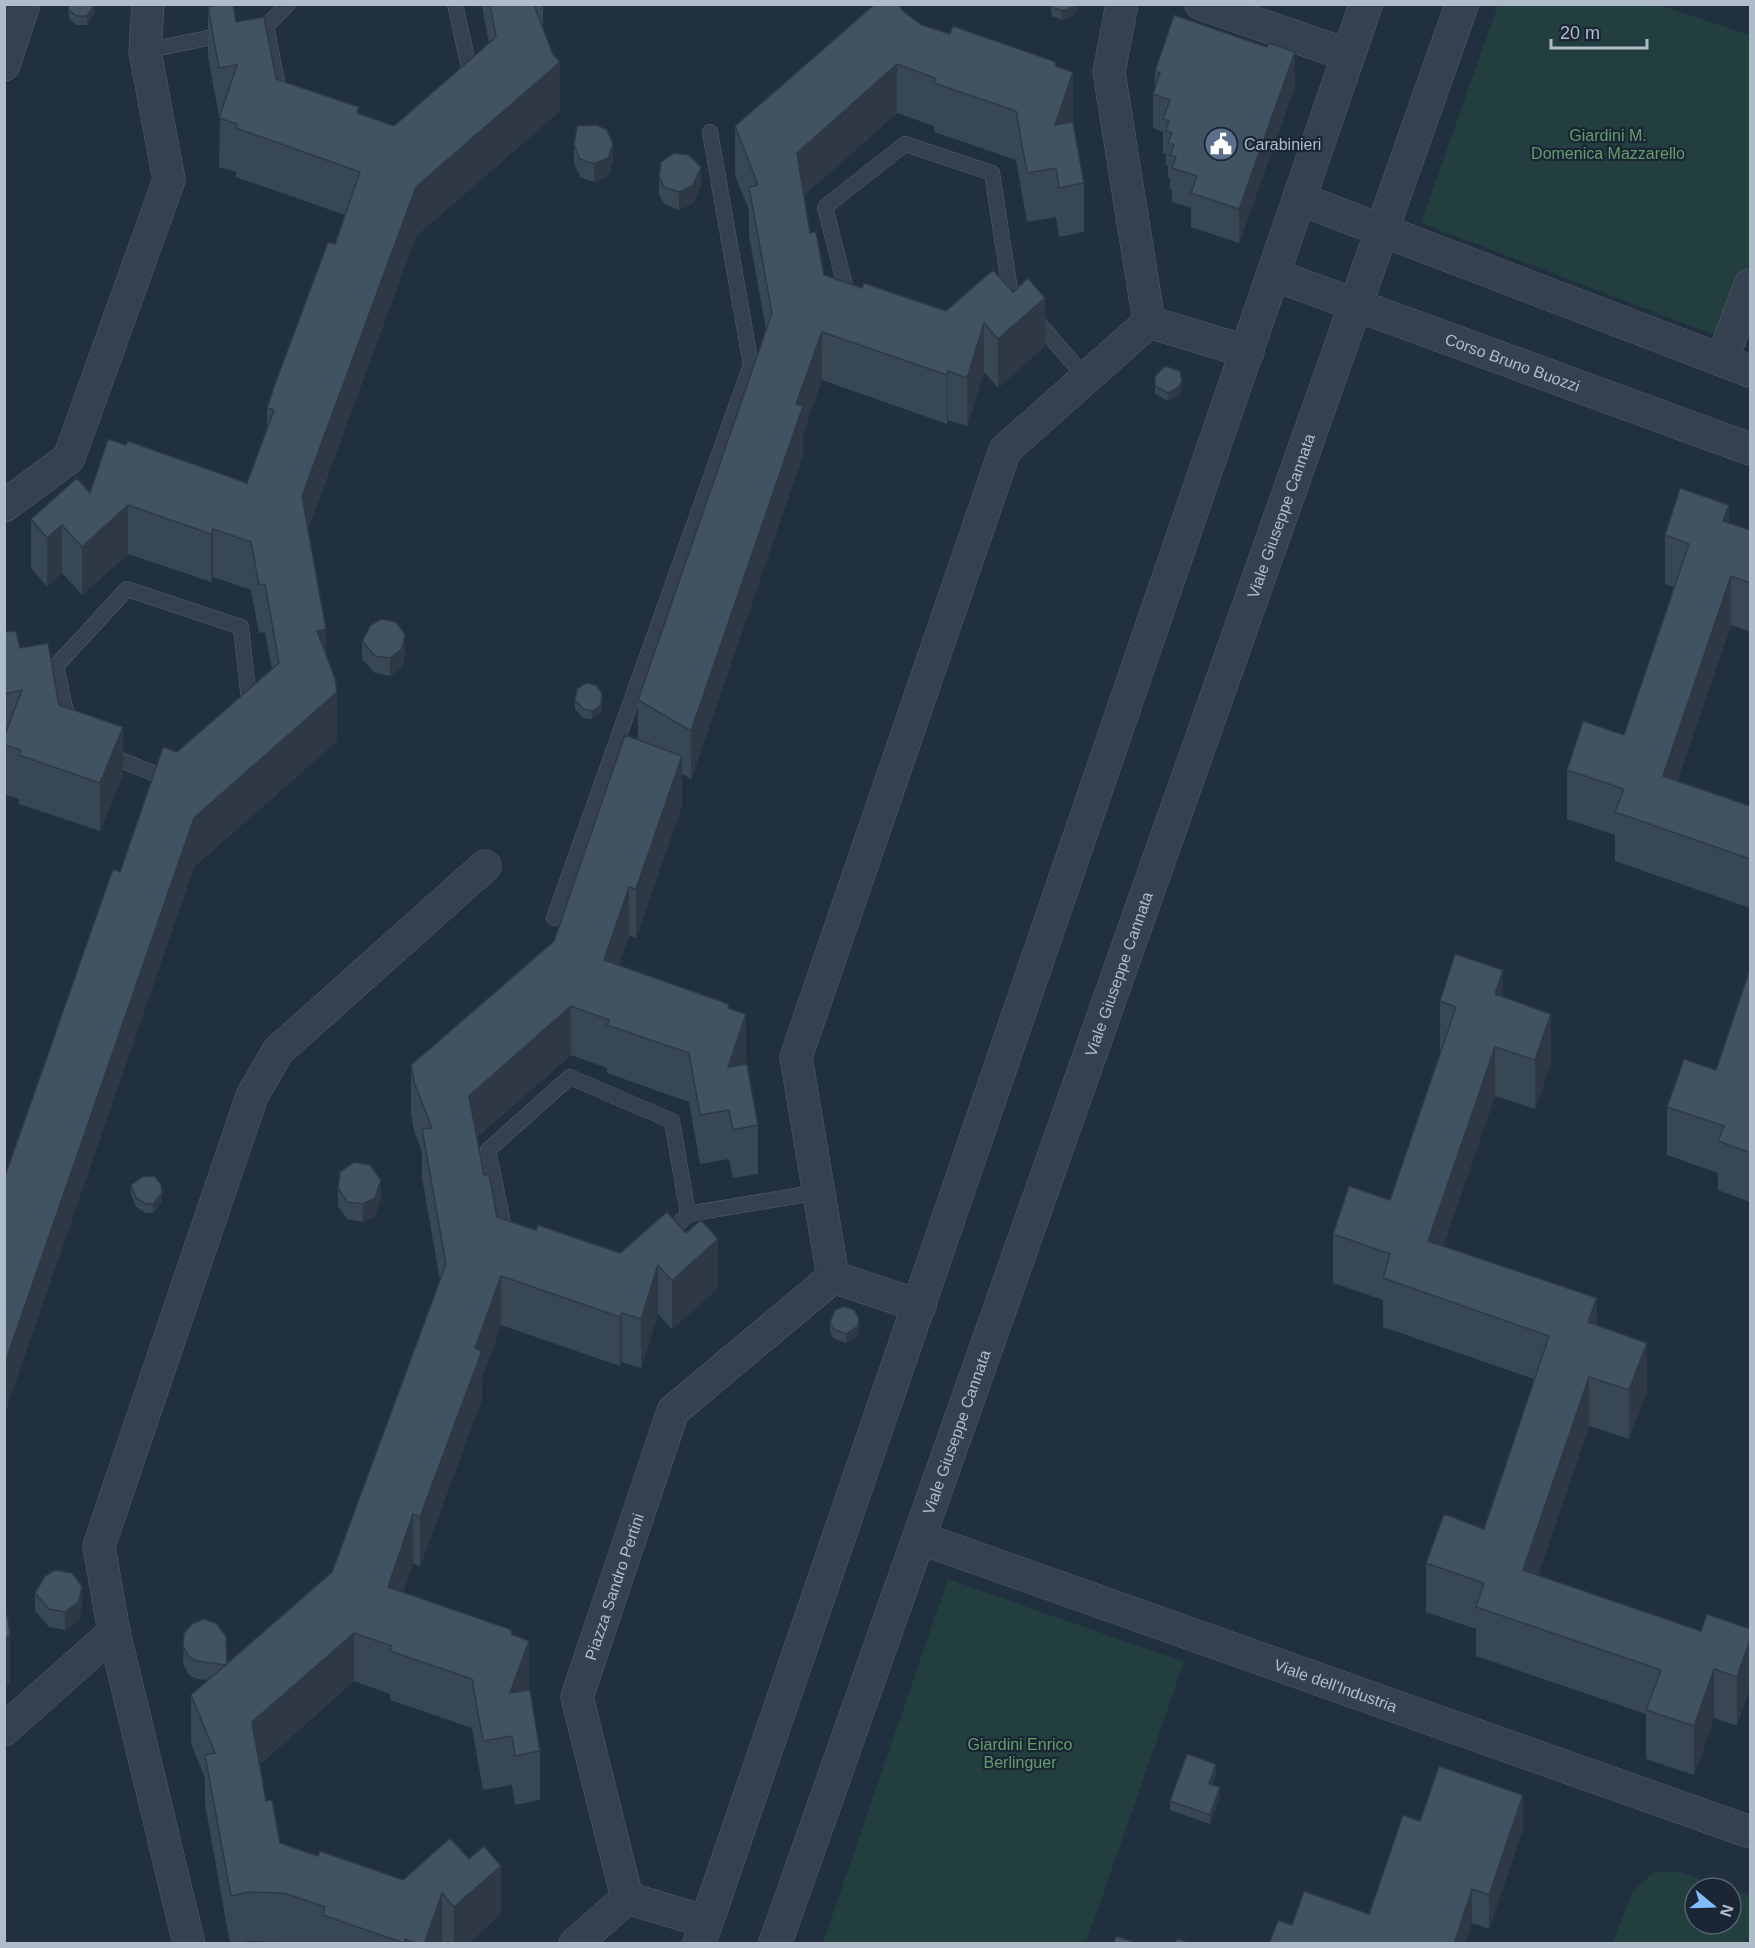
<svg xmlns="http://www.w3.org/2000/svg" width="1755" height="1948" font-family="Helvetica,sans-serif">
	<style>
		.green { fill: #233e3f }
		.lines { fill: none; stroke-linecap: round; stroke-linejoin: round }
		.service-casing { stroke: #535f6c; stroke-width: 16 }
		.minor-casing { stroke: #535f6c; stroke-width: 33 }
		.tertiary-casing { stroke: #535f6c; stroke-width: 34 }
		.service { stroke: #35414e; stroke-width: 15 }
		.minor { stroke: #35414e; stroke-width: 32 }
		.tertiary { stroke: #35414e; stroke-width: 33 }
		.wall { fill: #384754 }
		.shaded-wall { fill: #2e3945 }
		.building { fill: #415262; stroke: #2e3945; stroke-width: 1.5 }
		.labels { text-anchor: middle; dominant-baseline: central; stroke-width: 4.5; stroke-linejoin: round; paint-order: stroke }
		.park-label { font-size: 16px; fill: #659d6c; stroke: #1a2633 }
		.poi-label { font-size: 16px; fill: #b0bcc9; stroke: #1a2633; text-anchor: start }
		.street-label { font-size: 16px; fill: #b0bcc9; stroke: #1a2633 }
	</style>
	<rect width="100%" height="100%" fill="#21303e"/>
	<path class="green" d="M1498,5H1659L1750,35V263L1722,338L1421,223Z
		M948,1579L1184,1662L1086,1943H823Z
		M1676,1871L1727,1888H1695V1924H1731V1889L1750,1896V1943H1612L1633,1891L1653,1873Z"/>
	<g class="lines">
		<defs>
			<path id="service" d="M455,4L472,81
				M266,26L280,97
				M256,28L266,26L288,4
				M145,51L227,34
				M849,301L825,207L905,144L992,173L1010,290L1086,378
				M56,666L69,726
				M4,671L56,666L127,589L241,627L250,710
				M106,754L173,781
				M554,918L751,365L710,132
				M506,1237L488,1150L570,1077L672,1121L688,1214L819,1192
				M664,1239L688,1214"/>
			<g id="minor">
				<path d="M1201,4L1348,55"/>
				<path d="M4,65L24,4"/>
				<path d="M1300,199L1750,371"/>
				<path id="s1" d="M1274,275L1750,449"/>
				<path d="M1149,322L1248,352"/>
				<path d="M1722,360L1750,285"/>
				<path d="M4,506L69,458L169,180L145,51L148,4"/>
				<path d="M833,1277L796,1057L1005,450L1149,322L1109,72L1122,4"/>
				<path d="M833,1277L920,1306"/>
				<path id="s2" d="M920,1538L1750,1832"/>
				<path d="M4,1730L114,1632"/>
				<path d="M627,1898L707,1922"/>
				<path d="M189,1944L114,1632L99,1546L252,1096L278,1051L485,866"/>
				<path id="s3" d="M575,1944L627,1898L577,1697L673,1411L833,1277"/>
			</g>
			<g id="tertiary">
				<path d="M699,1944L1366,4"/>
				<path id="s4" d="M775,1944L1462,4"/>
			</g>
		</defs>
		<use href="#service" class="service-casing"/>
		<use href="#minor" class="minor-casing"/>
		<use href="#tertiary" class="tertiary-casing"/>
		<use href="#service" class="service"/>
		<use href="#minor" class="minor"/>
		<use href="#tertiary" class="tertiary"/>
	</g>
	<path class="wall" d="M68,4L95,13L87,25H76L69,18Z
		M476,4H543V29L560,111L416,236L308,529L337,741L194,867L4,1415V1179L120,872L177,752L272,669L265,632L259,633L251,590L213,577L211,582L128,554L82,595L62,573L47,587L31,568V519L90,493L126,445L247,483L267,430V408L335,244L345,215L236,177V172L219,167L220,117H219L208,56V7L236,22L276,79L359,113L394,126L489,44L482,6L476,7Z
		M1050,4H1078V8L1073,16L1062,20L1052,16Z
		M903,11L922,25L950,34L1056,67L1073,121L1084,183V232L1059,237L1056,217L1027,222L1016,160L934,132V126L897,113L804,195L810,233L824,275L862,288L946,311L993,270L1045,346L998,388L984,372L967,426L948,420L947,424L822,380L803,433V455L691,779L682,774V805L636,938L629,935L619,965L729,1008L746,1063L758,1125V1174L733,1178L729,1159L700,1164L689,1102L607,1073V1068L571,1055L477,1137L484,1175L497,1217L536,1230L620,1253L667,1212L718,1288L672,1329L658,1314L641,1368L622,1362L620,1366L501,1325L482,1378V1399L420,1566L413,1563L403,1592L512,1635L529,1690L540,1751V1800L515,1805L512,1785L483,1790L472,1728L390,1700V1694L354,1681L260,1764L266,1801L280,1843L318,1856L403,1880L501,1914L468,1944H443L442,1942L441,1944H290L284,1942L249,1941L230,1944L205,1804V1778L191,1743V1695L208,1680L197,1679L189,1675L183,1664L184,1633L227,1663L332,1572L440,1280L422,1178V1152L414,1131L411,1114V1065L554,941L638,740V700L766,329L749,236V210L735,175V126Z
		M1155,71L1295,86L1239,243L1191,227V208L1172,202V190L1170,189V178L1168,177V166L1166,165V154L1163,153V132L1153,128V94L1155,87Z
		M574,145L613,161L608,176L594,182L580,177L574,163Z
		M659,176L701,185L693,203L679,210L664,204L659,194Z
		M1155,376L1182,389L1179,396L1168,401L1155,394Z
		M1729,523L1750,530V632L1731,625L1677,781L1750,806V908L1615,861V835L1567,819V770L1624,735L1674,587L1665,584V535Z
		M4,632L20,648L59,705L123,776L100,831L19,804V799L4,794Z
		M362,641L405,652L402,667L390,676L375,673L362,659Z
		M575,700L602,702L601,713L592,719L583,718L575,709Z
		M1750,969V1202L1718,1190V1173L1667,1155V1107L1716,1070Z
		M1503,997L1551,1062L1535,1109L1495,1096L1443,1246L1597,1325L1647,1392L1629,1439L1589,1426L1538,1575L1701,1631L1750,1629L1737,1726L1714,1718L1694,1775L1646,1759V1714L1476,1656V1629L1426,1612V1563L1484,1529L1534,1379L1383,1327V1300L1333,1283V1234L1390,1200L1441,1050H1440V1001Z
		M131,1185L162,1202L153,1213H146L136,1207L131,1194Z
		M338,1188L381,1197L375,1216L363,1222L347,1219L338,1206Z
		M830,1322L859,1327L858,1335L846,1343L833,1338L830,1331Z
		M35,1593L82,1604L79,1620L65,1630L49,1627L35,1611Z
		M1216,1773L1212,1785L1220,1796L1210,1824L1170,1810V1801Z
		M1420,1821L1523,1829L1489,1929L1472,1923L1292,1925L1369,1914Z"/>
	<path class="shaded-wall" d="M95,4V13L87,25V16Z
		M476,4H482V6L476,7Z
		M1075,4H1078V8L1073,16L1062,20V11Z
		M1295,52V86L1239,243V209Z
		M560,62V111L416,236L302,545V496L416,187Z
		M897,64V113L797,202V153Z
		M1073,72V121L1056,171L1055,125Z
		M613,144V161L608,176L594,182V164Z
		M701,167V185L693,203L679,210V192Z
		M1045,298V346L998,388V339Z
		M984,323V372L967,426V378Z
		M822,332V380L803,433V455L691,779V731L796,404Z
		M948,371V420L947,424V375Z
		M1182,380V389L1179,396L1168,401V393Z
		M128,505V554L82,595V547Z
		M1729,505V554L1723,521Z
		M62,525V573L47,587V538Z
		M213,529V577L211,582V534Z
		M1731,576V625L1663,824V776Z
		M326,629V678L317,631Z
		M405,634V652L402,667L390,676V658Z
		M337,692V741L194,867L4,1415V1366L194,818Z
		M602,693L601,713L592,719V711Z
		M123,727V776L100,831V783Z
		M682,756V805L636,938V889Z
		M629,887V935L604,1009V960Z
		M1503,970V1019L1495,994Z
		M571,1006V1055L469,1144V1096Z
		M746,1014V1063L729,1113L728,1067Z
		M1551,1014V1062L1535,1109V1060Z
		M1495,1047V1096L1428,1289V1241Z
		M381,1180V1197L375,1216L363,1222V1204Z
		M162,1193V1202L153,1213V1204Z
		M718,1239V1288L672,1329V1281Z
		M658,1265V1314L641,1368V1319Z
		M501,1276V1325L482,1378V1399L420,1566V1517L475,1348Z
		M1597,1298V1347L1588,1322Z
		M622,1313V1362L620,1366V1317Z
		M859,1318L858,1335L846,1343V1334Z
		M1647,1343V1392L1629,1439V1390Z
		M1589,1377V1426L1523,1619V1570Z
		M413,1514V1563L388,1636V1587Z
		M82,1586V1604L79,1620L65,1630V1612Z
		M354,1633V1681L252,1770V1722Z
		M10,1635V1683L4,1689V1640Z
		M1750,1640V1689L1737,1726V1677Z
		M529,1641V1689L512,1736L510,1693Z
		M1714,1669V1718L1694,1775V1726Z
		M1216,1764V1773L1209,1793V1784Z
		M1220,1787V1796L1210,1824V1815Z
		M1523,1795V1829L1489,1929V1895Z
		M501,1866V1914L468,1944H454V1907Z
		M1472,1889V1923L1465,1944H1454Z
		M442,1893V1942L441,1944H424Z"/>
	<path class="building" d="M68,4H95L87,16H76L69,10Z
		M221,4H233L236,22L264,17L276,79L359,107L357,113L394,126L496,37L490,4H535L534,5L553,54L560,62L416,187L302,496L326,629L317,631L335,678L337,692L194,818L4,1366V1179L113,869L120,872L163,747L177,752L279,663L265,584L259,585L251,542L213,529L211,534L128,505L82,547L62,525L47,538L31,519L77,478L90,493L108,439L126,445L128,441L247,483L274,410L267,408L275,384L328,242L335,244L360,172L236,128L237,124L219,118L237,65L219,68L208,7Z
		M875,4H898L903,11L922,25L950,34L953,26L1056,62L1055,66L1073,72L1055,125L1073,122L1084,183L1059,188L1056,168L1027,173L1016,111L934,83L935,78L897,64L797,153L810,233L816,232L824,275L862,288L864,283L946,311L993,270L1013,292L1028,278L1045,298L998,339L984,323L967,378L948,371L947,375L822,332L796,404L803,406L691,731L638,700L772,313L749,187L758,185L735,126Z
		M1052,4H1075L1073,7L1062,11L1052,7Z
		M1174,15L1267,47L1269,43L1295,52L1239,209L1191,193L1197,176L1172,168L1176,157L1170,155L1174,145L1168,143L1172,133L1166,131L1169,121L1163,119L1170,100L1153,94L1160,73L1155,71Z
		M597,125L607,130L613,144L608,158L594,164L580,159L574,145L577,126Z
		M674,153L689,155L701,167L693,185L679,192L664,187L659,176L661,162Z
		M1165,366L1180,371L1182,380L1179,387L1168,393L1155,386V376Z
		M1680,488L1729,505L1723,521L1750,530V583L1731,576L1663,776L1750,806V859L1615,812L1624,789L1567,770L1583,721L1624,735L1689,544L1665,535Z
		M381,619L396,622L405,634L402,649L390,658L375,656L362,641L371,625Z
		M16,631L20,648L48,643L59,705L123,727L100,783L19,755L21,750L4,745V737L22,690L4,694V632Z
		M586,683L596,685L602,693L601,705L592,711L583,709L575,700L577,689Z
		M625,735L682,756L636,889L629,887L604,960L729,1004L728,1008L746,1014L728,1067L747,1064L758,1125L733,1130L729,1110L700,1115L689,1053L607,1025L609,1020L571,1006L469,1096L484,1175L489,1174L497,1217L536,1230L538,1225L620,1253L667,1212L686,1233L701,1220L718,1239L672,1281L658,1265L641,1319L622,1313L620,1317L501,1276L475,1348L482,1351L420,1517L413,1514L388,1587L512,1630L511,1634L529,1641L510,1693L530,1690L540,1751L515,1756L512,1736L483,1741L472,1679L390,1651L392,1646L354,1633L252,1722L266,1801L272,1800L280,1843L318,1856L320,1851L403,1880L450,1838L469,1859L484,1846L501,1866L454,1907L442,1893L424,1944H418L405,1939L404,1943L323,1915L325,1907L284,1893L249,1892L231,1896L205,1755L215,1753L191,1695L332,1572L446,1264L422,1129L432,1128L414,1082L411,1065L554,941Z
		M1455,954L1503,970L1495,994L1551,1014L1535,1060L1495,1047L1428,1241L1597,1298L1588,1322L1647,1343L1629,1390L1589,1377L1523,1570L1701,1631L1707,1614L1750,1629V1640L1737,1677L1714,1669L1694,1726L1646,1710L1661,1670L1476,1607L1484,1583L1426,1563L1444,1514L1484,1529L1549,1336L1383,1278L1390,1254L1333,1234L1349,1186L1390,1200L1456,1007L1440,1001Z
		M1750,969V1153L1718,1141L1724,1126L1667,1107L1684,1059L1716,1070Z
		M354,1162L370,1165L381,1180L375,1198L363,1204L347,1202L338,1188L340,1172Z
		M154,1176L161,1184L162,1193L153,1204H146L136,1198L131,1185L142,1177Z
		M844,1306L854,1310L859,1318L858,1326L846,1334L833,1329L830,1322L835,1310Z
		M55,1570L72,1573L82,1586L79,1602L65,1612L49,1609L35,1593L45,1576Z
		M4,1610L8,1618L10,1635L4,1640Z
		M203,1619L216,1623L226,1636L227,1663L225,1665L197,1661L189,1657L183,1646L184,1633L192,1624Z
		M1187,1754L1216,1764L1209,1784L1220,1787L1210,1815L1170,1801Z
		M1439,1766L1523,1795L1489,1895L1472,1889L1454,1944H1269L1278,1920L1292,1925L1304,1891L1369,1914L1403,1815L1420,1821Z
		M1116,1936L1140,1944H1113Z
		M1177,1938L1192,1944H1175Z"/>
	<defs>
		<symbol id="civic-disc" viewBox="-11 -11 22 22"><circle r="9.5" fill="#5c6f8a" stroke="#1a2633"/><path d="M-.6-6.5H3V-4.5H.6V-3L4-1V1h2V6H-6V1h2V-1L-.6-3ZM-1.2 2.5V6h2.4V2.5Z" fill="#fff"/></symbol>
	</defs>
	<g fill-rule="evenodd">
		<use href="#civic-disc" x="1202" y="125" width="38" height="38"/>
	</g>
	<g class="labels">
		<g class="park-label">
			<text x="1608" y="135">Giardini M.<tspan x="1608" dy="18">Domenica Mazzarello</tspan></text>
			<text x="1020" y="1744">Giardini Enrico<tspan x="1020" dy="18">Berlinguer</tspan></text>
		</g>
		<g class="poi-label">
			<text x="1244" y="144">Carabinieri</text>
		</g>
		<g class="street-label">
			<text stroke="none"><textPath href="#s1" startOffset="254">Corso Bruno Buozzi</textPath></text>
			<text stroke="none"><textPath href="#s4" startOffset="1515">Viale Giuseppe Cannata</textPath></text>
			<text stroke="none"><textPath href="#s4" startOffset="1029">Viale Giuseppe Cannata</textPath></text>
			<text stroke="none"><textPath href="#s4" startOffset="543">Viale Giuseppe Cannata</textPath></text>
			<text stroke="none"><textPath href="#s3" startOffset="393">Piazza Sandro Pertini</textPath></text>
			<text stroke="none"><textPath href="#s2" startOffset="441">Viale dell'Industria</textPath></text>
		</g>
	</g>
	<rect width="1755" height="1948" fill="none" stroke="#b0bcc9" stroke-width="12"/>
	<g transform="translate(1713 1906) rotate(109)"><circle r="28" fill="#1a2633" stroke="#56626f" stroke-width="1.5"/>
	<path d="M0-4.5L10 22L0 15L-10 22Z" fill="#7fbdff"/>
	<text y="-9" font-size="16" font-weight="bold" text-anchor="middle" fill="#b0bcc9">N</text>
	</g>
	<path d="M1551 39v9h96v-9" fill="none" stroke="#b0bcc9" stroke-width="3"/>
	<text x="1560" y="39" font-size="18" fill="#b0bcc9" stroke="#1a2633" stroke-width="4.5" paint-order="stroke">20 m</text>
</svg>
